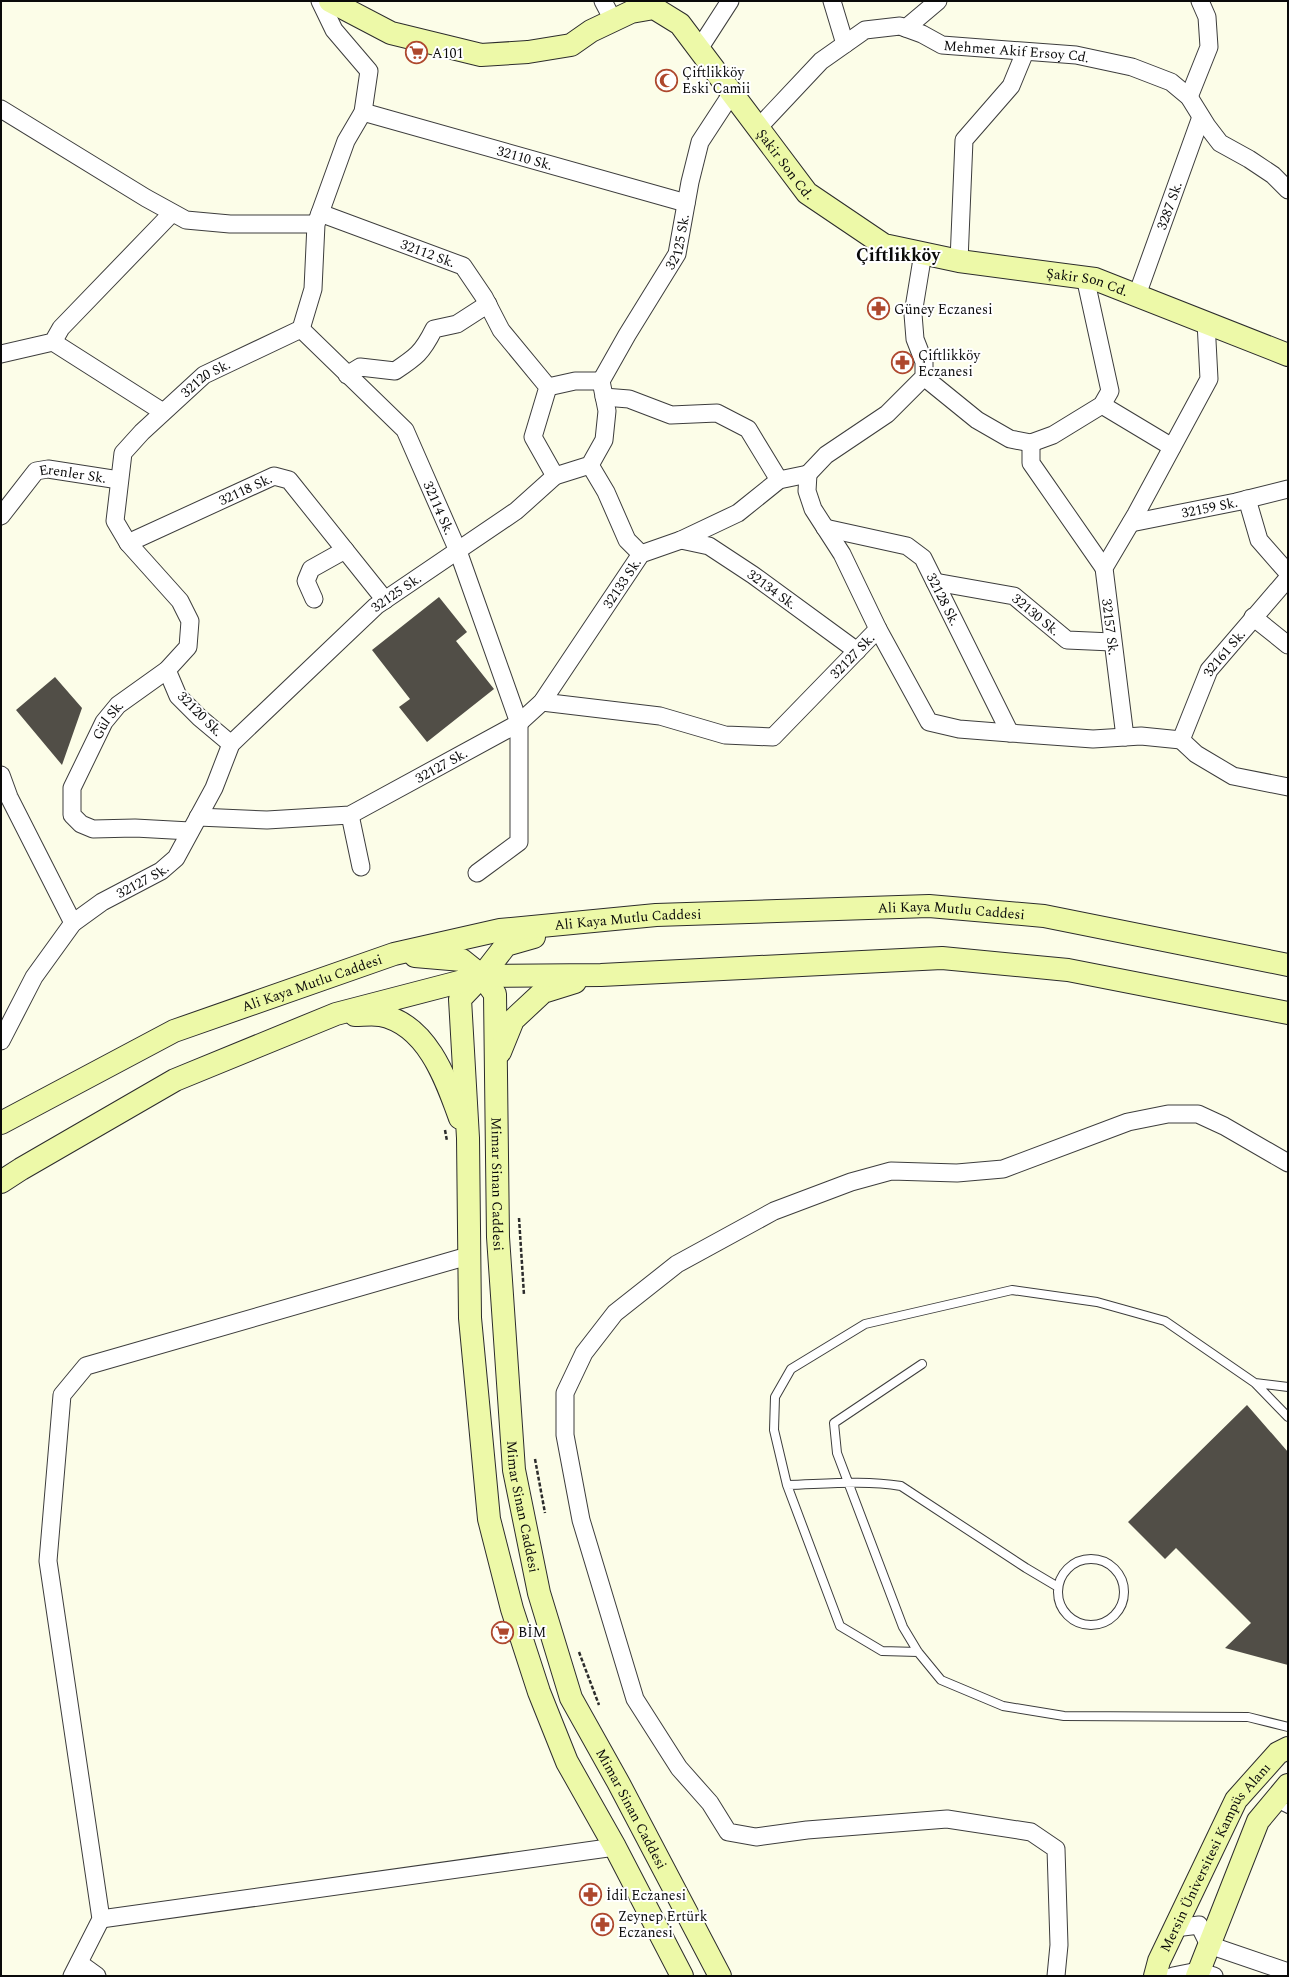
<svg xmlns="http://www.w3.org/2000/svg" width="1289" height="1977" font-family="Spectral,serif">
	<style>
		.building { fill: #514e47 }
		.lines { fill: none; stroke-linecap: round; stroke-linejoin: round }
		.lane-casing { stroke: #3d3d3d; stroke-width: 10 }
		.street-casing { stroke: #3d3d3d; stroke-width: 19 }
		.secondary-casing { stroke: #2c2c2c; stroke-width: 24 }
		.path { stroke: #2c2c2c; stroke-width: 2.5; stroke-dasharray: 4 2; stroke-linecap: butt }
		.lane { stroke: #fff; stroke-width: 8 }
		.street { stroke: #fff; stroke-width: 17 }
		.secondary { stroke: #edf9a8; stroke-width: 22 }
		.labels { text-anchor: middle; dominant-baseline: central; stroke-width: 4; stroke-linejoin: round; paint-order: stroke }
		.street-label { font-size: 14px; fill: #0a0a0a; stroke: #fff }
		.poi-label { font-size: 14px; fill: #0a0a0a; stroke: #fff; text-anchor: start }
		.district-label { font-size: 18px; font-weight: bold; fill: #0a0a0a; stroke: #fff }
	</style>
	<rect width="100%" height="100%" fill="#fcfde8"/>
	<path class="building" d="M439,597L467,632L456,641L494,689L427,742L399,707L410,699L372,650Z
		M55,677L82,708L62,765L16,710Z
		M1247,1405L1288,1452V1665L1225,1648L1251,1623L1176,1548L1165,1559L1128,1522Z"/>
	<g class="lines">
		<defs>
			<path id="lane" d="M922,1364L834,1423L837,1453L903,1627L918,1652L941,1680L1003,1706L1064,1716L1248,1717L1288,1727
				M1255,1383L1288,1387
				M787,1485C825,1484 864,1480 901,1486L1026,1568L1058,1587
				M1058 1592a33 33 0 1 1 66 0a33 33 0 1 1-66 0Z
				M918,1652L882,1651L840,1626L787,1485L774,1430L775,1397L791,1369L865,1324L1012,1290L1097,1302L1165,1321L1255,1383L1288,1417
				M1274,1802L1288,1809"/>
			<g id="street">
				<path d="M603,1L613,20"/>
				<path d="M832,1L845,44"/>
				<path d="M906,28L938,1"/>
				<path d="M699,49L730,1"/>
				<path d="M1189,97L1209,47L1207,17L1200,1"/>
				<path d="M1,109L146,198L186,220L230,224H316"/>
				<path id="s1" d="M363,112L686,203"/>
				<path id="s2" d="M758,128L821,61L865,30L900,26L922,34L942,45L1076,55L1132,67L1171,82L1189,97L1207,126L1220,143L1249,159L1273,175L1288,190"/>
				<path id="s3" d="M320,213L463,266L484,297L501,330L548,387L533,437L555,476"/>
				<path d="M959,261L964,140L1011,86L1025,52"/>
				<path id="s4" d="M1137,295L1201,117"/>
				<path id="s5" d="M301,329L405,430L458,551L519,723V842L477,873"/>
				<path d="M53,342L163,412"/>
				<path d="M1,354L53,342L61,328L172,213"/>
				<path d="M347,375L360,367L395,371C416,357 422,353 434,329L457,324L488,304"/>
				<path d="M924,377L977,420L1010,439L1031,443L1053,435L1102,405L1110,391L1085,277"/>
				<path id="s6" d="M601,381L627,335L677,254L690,182L700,142L732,93"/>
				<path d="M548,387L575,381H601"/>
				<path d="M604,397L629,399L671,415L717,413L748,429L779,480"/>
				<path d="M1102,405L1172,447"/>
				<path d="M1031,443V463L1104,568"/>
				<path d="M590,465L606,492L627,540L641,554"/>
				<path d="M808,474L807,491L813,509L842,554L878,629L929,722L959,729L1010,733L1093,739L1141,736L1181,740"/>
				<path d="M808,474L826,455L887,414L924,377V362L915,339L913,314L923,253"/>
				<path d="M1247,499L1259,540L1288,573"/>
				<path id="s7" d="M1,516L36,471L48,469L119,480"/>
				<path id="s8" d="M1131,523L1236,502L1288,489"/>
				<path id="s9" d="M825,528L907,546L923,558L1010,733"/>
				<path id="s10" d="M681,540L709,546L753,575L857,651"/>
				<path id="s11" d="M128,543L274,476L289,480L385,600"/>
				<path id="s12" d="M935,582L1014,596L1067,640L1112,642"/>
				<path d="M314,599L306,581L311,569L345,550"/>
				<path d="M1253,617L1288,645"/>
				<path d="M167,670L178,696L200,718L231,744"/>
				<path id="s13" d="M542,702L660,716L725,735L773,737L878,629"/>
				<path d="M1125,737L1104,568L1136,514L1209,379L1206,322"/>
				<path id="s14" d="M1181,740L1209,670L1288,578"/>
				<path d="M1181,740L1196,754L1233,776L1288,787"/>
				<path d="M1,775L9,797L73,923"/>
				<path d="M350,815L361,867"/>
				<path id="s15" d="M198,817L267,820L350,815L519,723L542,702L641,554L681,540L738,513L779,480L808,474"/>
				<path id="s16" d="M190,831L135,828L93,829L81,824L72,815V788L104,722L118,705L167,670L188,647L190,621L180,601L128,543L115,521L123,453L142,432L204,375L301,329L313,289L316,224L346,141L363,112L369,71L334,30L320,1"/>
				<path id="s17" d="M1,1041L34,977L73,923L102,902L161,871L176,858L214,788L231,744L376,606L516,511L555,476L590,465L604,440L607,411L601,381"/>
				<path d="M101,1919L615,1847"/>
				<path d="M1175,1928L1199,1925L1209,1945L1288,1972"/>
				<path d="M79,1963L97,1976"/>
				<path d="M72,1976L101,1919L48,1561L62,1395L86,1366L468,1256"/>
				<path d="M1056,1976L1059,1945L1056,1849L1031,1832L947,1819L807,1830L756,1837L728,1832L710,1803L679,1768L635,1699L581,1520L565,1435V1393L584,1353L615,1313L677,1264L774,1211L851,1182L891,1171L957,1173L1003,1169L1128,1122L1168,1114H1198L1224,1126L1288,1163"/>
				<path d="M1173,1976L1198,1971L1214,1976"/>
			</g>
			<g id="secondary">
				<path id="s18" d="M330,1L391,33L481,55L528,52L571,45L591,31L631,12L654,8L680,24L807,193L884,245L959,261L1095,279L1288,355"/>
				<path d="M534,937L506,945L482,976L460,999L468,1138L470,1318L489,1519L512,1609L539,1692L567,1762L615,1847L682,1976"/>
				<path id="s19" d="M415,956L462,960L482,976L495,994L498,1237L514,1470L539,1593L571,1698L618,1782L720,1976"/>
				<path d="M355,1015C363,1015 372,1014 380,1015C427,1024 446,1079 460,1118"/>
				<path d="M500,1052L513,1020L543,992L575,982"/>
				<path id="s20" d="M1,1123L174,1031L394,954L500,930L656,915L929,906L1044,916L1288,965"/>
				<path d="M1,1182L21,1169L175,1080L336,1014L482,976L601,975L942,958L1068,970L1288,1013"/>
				<path id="s21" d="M1155,1976L1159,1961L1236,1800L1278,1753L1288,1748"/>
				<path d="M1197,1976L1258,1821L1288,1785"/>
			</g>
		</defs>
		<use href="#lane" class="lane-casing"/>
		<use href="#street" class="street-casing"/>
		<use href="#secondary" class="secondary-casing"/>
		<path class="path" d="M445,1130L447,1141
			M519,1218L524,1295
			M535,1459L545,1513
			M579,1652L599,1705"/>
		<use href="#lane" class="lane"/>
		<use href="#street" class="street"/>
		<use href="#secondary" class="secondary"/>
	</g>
	<defs>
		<symbol id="supermarket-ring" viewBox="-11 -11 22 22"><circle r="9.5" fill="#fff" stroke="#ae482e" stroke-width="1.5"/><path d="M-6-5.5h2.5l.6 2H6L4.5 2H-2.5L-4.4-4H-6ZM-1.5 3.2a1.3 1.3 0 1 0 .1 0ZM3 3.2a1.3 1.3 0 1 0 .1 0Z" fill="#ae482e"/></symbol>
		<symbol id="mosque-ring" viewBox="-11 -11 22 22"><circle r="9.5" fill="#fff" stroke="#ae482e" stroke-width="1.5"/><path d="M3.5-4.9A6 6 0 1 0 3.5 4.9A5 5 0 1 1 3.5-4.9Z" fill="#ae482e"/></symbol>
		<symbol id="pharmacy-ring" viewBox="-11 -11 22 22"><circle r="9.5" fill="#fff" stroke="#ae482e" stroke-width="1.5"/><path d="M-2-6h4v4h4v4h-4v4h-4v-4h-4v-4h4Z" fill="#ae482e"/></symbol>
	</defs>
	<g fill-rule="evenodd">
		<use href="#supermarket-ring" x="404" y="40" width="25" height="25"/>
		<use href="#mosque-ring" x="654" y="68" width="25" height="25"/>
		<use href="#pharmacy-ring" x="866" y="296" width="25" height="25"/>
		<use href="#pharmacy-ring" x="890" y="350" width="25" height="25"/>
		<use href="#supermarket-ring" x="490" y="1620" width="25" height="25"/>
		<use href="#pharmacy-ring" x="578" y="1882" width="25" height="25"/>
		<use href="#pharmacy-ring" x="590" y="1912" width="25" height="25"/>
	</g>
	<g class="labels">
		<g class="street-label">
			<text stroke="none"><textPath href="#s2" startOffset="302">Mehmet Akif Ersoy Cd.</textPath></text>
			<text stroke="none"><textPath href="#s1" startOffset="168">32110 Sk.</textPath></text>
			<text stroke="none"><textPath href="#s18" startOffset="550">Şakir Son Cd.</textPath></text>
			<text stroke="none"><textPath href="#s4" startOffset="95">3287 Sk.</textPath></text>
			<text stroke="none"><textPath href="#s6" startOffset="160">32125 Sk.</textPath></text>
			<text stroke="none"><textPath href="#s3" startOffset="115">32112 Sk.</textPath></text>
			<text stroke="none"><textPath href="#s18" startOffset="886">Şakir Son Cd.</textPath></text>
			<text stroke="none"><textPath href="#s16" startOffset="669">32120 Sk.</textPath></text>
			<text stroke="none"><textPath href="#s7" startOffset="94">Erenler Sk.</textPath></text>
			<text stroke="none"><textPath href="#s11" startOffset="129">32118 Sk.</textPath></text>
			<text stroke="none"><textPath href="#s8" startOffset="80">32159 Sk.</textPath></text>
			<text stroke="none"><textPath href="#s5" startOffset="230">32114 Sk.</textPath></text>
			<text stroke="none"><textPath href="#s15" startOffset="519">32133 Sk.</textPath></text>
			<text stroke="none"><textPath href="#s10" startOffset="105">32134 Sk.</textPath></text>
			<text stroke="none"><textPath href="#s17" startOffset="612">32125 Sk.</textPath></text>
			<text stroke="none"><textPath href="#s9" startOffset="150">32128 Sk.</textPath></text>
			<text stroke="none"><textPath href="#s12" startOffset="109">32130 Sk.</textPath></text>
			<text transform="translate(1110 627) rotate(83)">32157 Sk.</text>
			<text stroke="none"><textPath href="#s14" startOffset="98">32161 Sk.</textPath></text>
			<text stroke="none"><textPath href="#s13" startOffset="348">32127 Sk.</textPath></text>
			<text transform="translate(200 714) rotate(45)">32120 Sk.</text>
			<text stroke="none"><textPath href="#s16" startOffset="227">Gül Sk.</textPath></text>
			<text stroke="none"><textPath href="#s15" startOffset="256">32127 Sk.</textPath></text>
			<text stroke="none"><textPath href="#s17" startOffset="220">32127 Sk.</textPath></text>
			<text stroke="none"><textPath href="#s20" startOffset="990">Ali Kaya Mutlu Caddesi</textPath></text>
			<text stroke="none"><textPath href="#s20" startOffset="666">Ali Kaya Mutlu Caddesi</textPath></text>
			<text stroke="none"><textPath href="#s20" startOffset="342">Ali Kaya Mutlu Caddesi</textPath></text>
			<text stroke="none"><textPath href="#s19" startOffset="285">Mimar Sinan Caddesi</textPath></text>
			<text stroke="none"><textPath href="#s19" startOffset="609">Mimar Sinan Caddesi</textPath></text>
			<text stroke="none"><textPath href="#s19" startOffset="933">Mimar Sinan Caddesi</textPath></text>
			<text stroke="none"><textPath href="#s21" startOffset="134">Mersin Üniversitesi Kampüs Alanı</textPath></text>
		</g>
		<g class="poi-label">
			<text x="432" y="53">A101</text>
			<text x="682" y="72">Çiftlikköy<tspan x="682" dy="16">Eski Camii</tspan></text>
			<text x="894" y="309">Güney Eczanesi</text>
			<text x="918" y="355">Çiftlikköy<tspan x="918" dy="16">Eczanesi</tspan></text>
			<text x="518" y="1632">BİM</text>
			<text x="606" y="1895">İdil Eczanesi</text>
			<text x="618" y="1916">Zeynep Ertürk<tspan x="618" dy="16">Eczanesi</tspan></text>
		</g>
		<g class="district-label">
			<text x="898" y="255">Çiftlikköy</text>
		</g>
	</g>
	<rect width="1289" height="1977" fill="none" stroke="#0a0a0a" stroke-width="4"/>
</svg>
